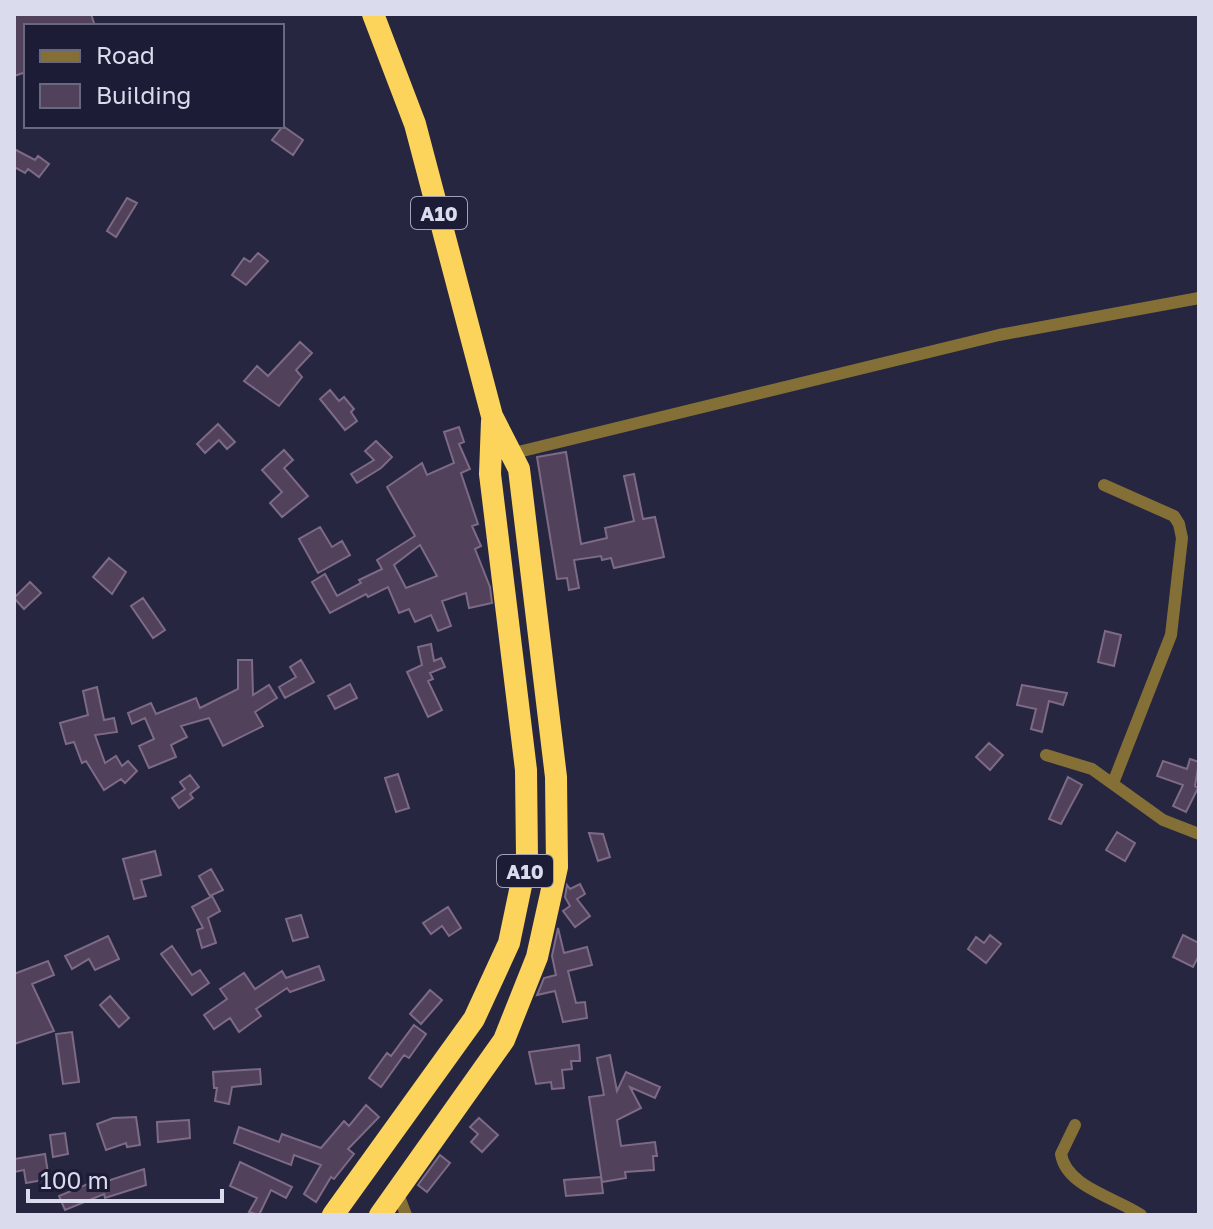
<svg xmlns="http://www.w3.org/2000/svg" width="1213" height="1229" font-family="'Golos Text',sans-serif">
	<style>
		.building { fill: #52415a; stroke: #7d6a86; stroke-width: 2; fill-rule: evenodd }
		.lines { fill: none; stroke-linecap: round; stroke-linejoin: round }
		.street { stroke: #847036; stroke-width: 12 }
		.highway { stroke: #fcd35b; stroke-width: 22 }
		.labels { text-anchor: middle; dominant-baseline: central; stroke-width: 6; stroke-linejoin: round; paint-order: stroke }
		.shield { fill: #1c1c36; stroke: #a1a2b5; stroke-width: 2 }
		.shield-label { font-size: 20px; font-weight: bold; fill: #dadbec }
	</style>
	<rect width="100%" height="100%" fill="#262640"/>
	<path class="building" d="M14,14H91L95,26H26V72L14,76Z
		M283,126L303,140L293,155L272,140Z
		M14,149L35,160L38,156L49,164L39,177L28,169L25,173L14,167Z
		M127,198L137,203L116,237L107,231Z
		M258,253L268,261L246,285L232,275L244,258L250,262Z
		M300,342L312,353L296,370L302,377L279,406L244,381L257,366L268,376Z
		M330,390L339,401L344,397L354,409L351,412L357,421L345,430L320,399Z
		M218,424L235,442L227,449L219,440L205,453L197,444Z
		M459,427L464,442L459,444L470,469L461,473L478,524L472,526L481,546L475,549L490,587L492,603L469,608L466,593L442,601L451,626L438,631L431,615L415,622L409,609L399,613L388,587L368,597L366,594L330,613L312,582L325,574L337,596L361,583L359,580L382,569L377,560L415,536L387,487L422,463L427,475L454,463L444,432ZM420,545L437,576L406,588L394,565Z
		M376,441L392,457L381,468L357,483L351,474L374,460L365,451Z
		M284,450L293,460L284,468L308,496L282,517L270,503L282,492L262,470Z
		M566,452L581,544L607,538L605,528L634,521L624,476L634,474L643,519L655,517L664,557L614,568L611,558L602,560L601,556L574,560L579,588L569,590L567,578L557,579L537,457Z
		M320,527L332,547L342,541L350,555L318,573L299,539Z
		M109,558L126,572L112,594L93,577Z
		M30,582L41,593L24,609L14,598Z
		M143,598L165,630L153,638L131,606Z
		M1105,631L1121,635L1114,666L1098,662Z
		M431,644L434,661L441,658L445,667L430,673L433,679L428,681L442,710L428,717L407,672L422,665L418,647Z
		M238,660H252L253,695L269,685L277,698L255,712L263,726L223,746L209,718L181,726L187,737L171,745L176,757L149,768L139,746L154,739L145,718L132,724L128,713L151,703L156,714L196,698L200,708L238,689Z
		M301,660L314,682L285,698L279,687L296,677L290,667Z
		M350,684L357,698L335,709L328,696Z
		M1022,685L1067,693L1063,705L1049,701L1042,732L1031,729L1036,709L1017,705Z
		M97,687L104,720L114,718L117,732L95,735L105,763L116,756L122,766L128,761L137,771L125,783L121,779L104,790L86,761L82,763L74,742L66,744L60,723L88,715L83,691Z
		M989,743L1003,755L990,770L976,757Z
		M1190,759L1199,762L1195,786L1198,788L1186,812L1173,806L1183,785L1157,776L1163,761L1187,769Z
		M398,774L409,808L396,812L385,778Z
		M190,775L199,787L190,794L193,798L179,808L172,798L185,789L180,782Z
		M1068,777L1082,785L1061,824L1049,819Z
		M1117,832L1135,843L1125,861L1106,850Z
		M589,833L603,834L610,857L598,861Z
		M155,851L161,875L141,880L146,896L134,899L123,859Z
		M211,869L223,890L210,896L199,876Z
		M580,884L585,894L577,899L590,916L575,927L563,911L570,906L565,897L567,885L570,889Z
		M212,896L220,911L208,918L216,943L202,948L197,930L203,928L192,907Z
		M448,907L461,928L449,936L442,926L431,934L423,923Z
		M301,915L308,937L293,941L286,919Z
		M558,928L564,953L587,947L592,965L568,971L576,1003L585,1002L587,1018L563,1022L555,991L537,995L544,978L556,975L552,956Z
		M990,935L1001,944L986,963L968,949L976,937L984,943Z
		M1183,935L1199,943V955L1193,967L1173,957Z
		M108,936L119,959L95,970L89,959L72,969L65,956Z
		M172,946L192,975L200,970L209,983L192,995L161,954Z
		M48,961L54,975L32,984L54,1031L14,1044V974Z
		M319,966L324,980L290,992L287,988L256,1009L261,1016L239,1032L230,1018L214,1029L204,1015L227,999L220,989L244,973L255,989L282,971L286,978Z
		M430,990L442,1000L421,1024L410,1014Z
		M110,996L129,1018L119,1027L100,1005Z
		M414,1025L426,1034L409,1058L404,1055L381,1087L369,1078L387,1053L391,1056Z
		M72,1032L79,1082L63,1084L56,1034Z
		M579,1045L580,1061H571L572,1069L562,1070L564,1088L552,1089L551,1082L536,1084L529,1052Z
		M610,1055L617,1091L626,1072L660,1087L655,1098L630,1087L641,1108L617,1120L621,1146L655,1142L657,1156H653L654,1170L625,1172L626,1178L602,1182L589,1097L604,1095L597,1058Z
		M260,1069L261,1084L232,1087L229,1104L215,1101L217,1088H214L213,1072Z
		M366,1105L379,1117L348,1149L354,1154L334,1179L331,1177L316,1202L304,1194L321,1165L294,1155L291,1165L234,1143L239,1127L279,1142L282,1134L321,1148L344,1121L349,1126Z
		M136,1117L140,1145L127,1147L126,1143L106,1150L97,1124L113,1118Z
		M479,1118L498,1135L482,1152L471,1142L478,1134L470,1127Z
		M189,1120L190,1138L158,1142L157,1122Z
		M65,1133L68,1154L53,1157L50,1135Z
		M45,1154L49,1179L26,1183L24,1170L14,1172V1159Z
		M440,1155L450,1163L427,1192L418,1185Z
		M240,1162L292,1187L286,1198L271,1190L259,1215L249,1212L257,1198L230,1186Z
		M144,1169L146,1185L105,1198L104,1194L65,1210L59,1196L97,1180L98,1184Z
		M601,1177L603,1193L566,1196L564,1180Z"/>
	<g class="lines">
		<path class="street" d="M510,454L999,335L1199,298
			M1104,485L1174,516L1179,524L1182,538L1171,635L1113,783
			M1046,755L1092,769L1163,820L1199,834
			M1075,1125L1061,1154C1066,1187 1117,1198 1141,1215
			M397,1191L406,1215"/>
		<path class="highway" d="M373,14L415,124L492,416L519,469L556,777L557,867L537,957L504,1040L380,1215
			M333,1215L474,1019L509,943L527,857L526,770L490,474L492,421"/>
	</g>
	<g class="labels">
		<g class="shield">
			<rect x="411" y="197" width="56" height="32" rx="6"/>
			<rect x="497" y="855" width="56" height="32" rx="6"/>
		</g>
		<g class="shield-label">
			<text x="439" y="213">A10</text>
			<text x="525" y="871">A10</text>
		</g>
	</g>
	<rect width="1213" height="1229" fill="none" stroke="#dadbec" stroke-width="32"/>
	<rect x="24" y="24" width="260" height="104" fill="#1c1c36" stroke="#68687f" stroke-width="2"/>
	<rect x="40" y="50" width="40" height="12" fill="#847036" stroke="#68687f" stroke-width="2"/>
	<text x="96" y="64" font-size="24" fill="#dadbec">Road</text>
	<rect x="40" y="84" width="40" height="24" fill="#52415a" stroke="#68687f" stroke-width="2"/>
	<text x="96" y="104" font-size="24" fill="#dadbec">Building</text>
	<path d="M28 1189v12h194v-12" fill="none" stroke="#dadbec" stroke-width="4"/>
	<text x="40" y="1189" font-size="24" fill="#dadbec" stroke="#1c1c36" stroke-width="6" paint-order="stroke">100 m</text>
</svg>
